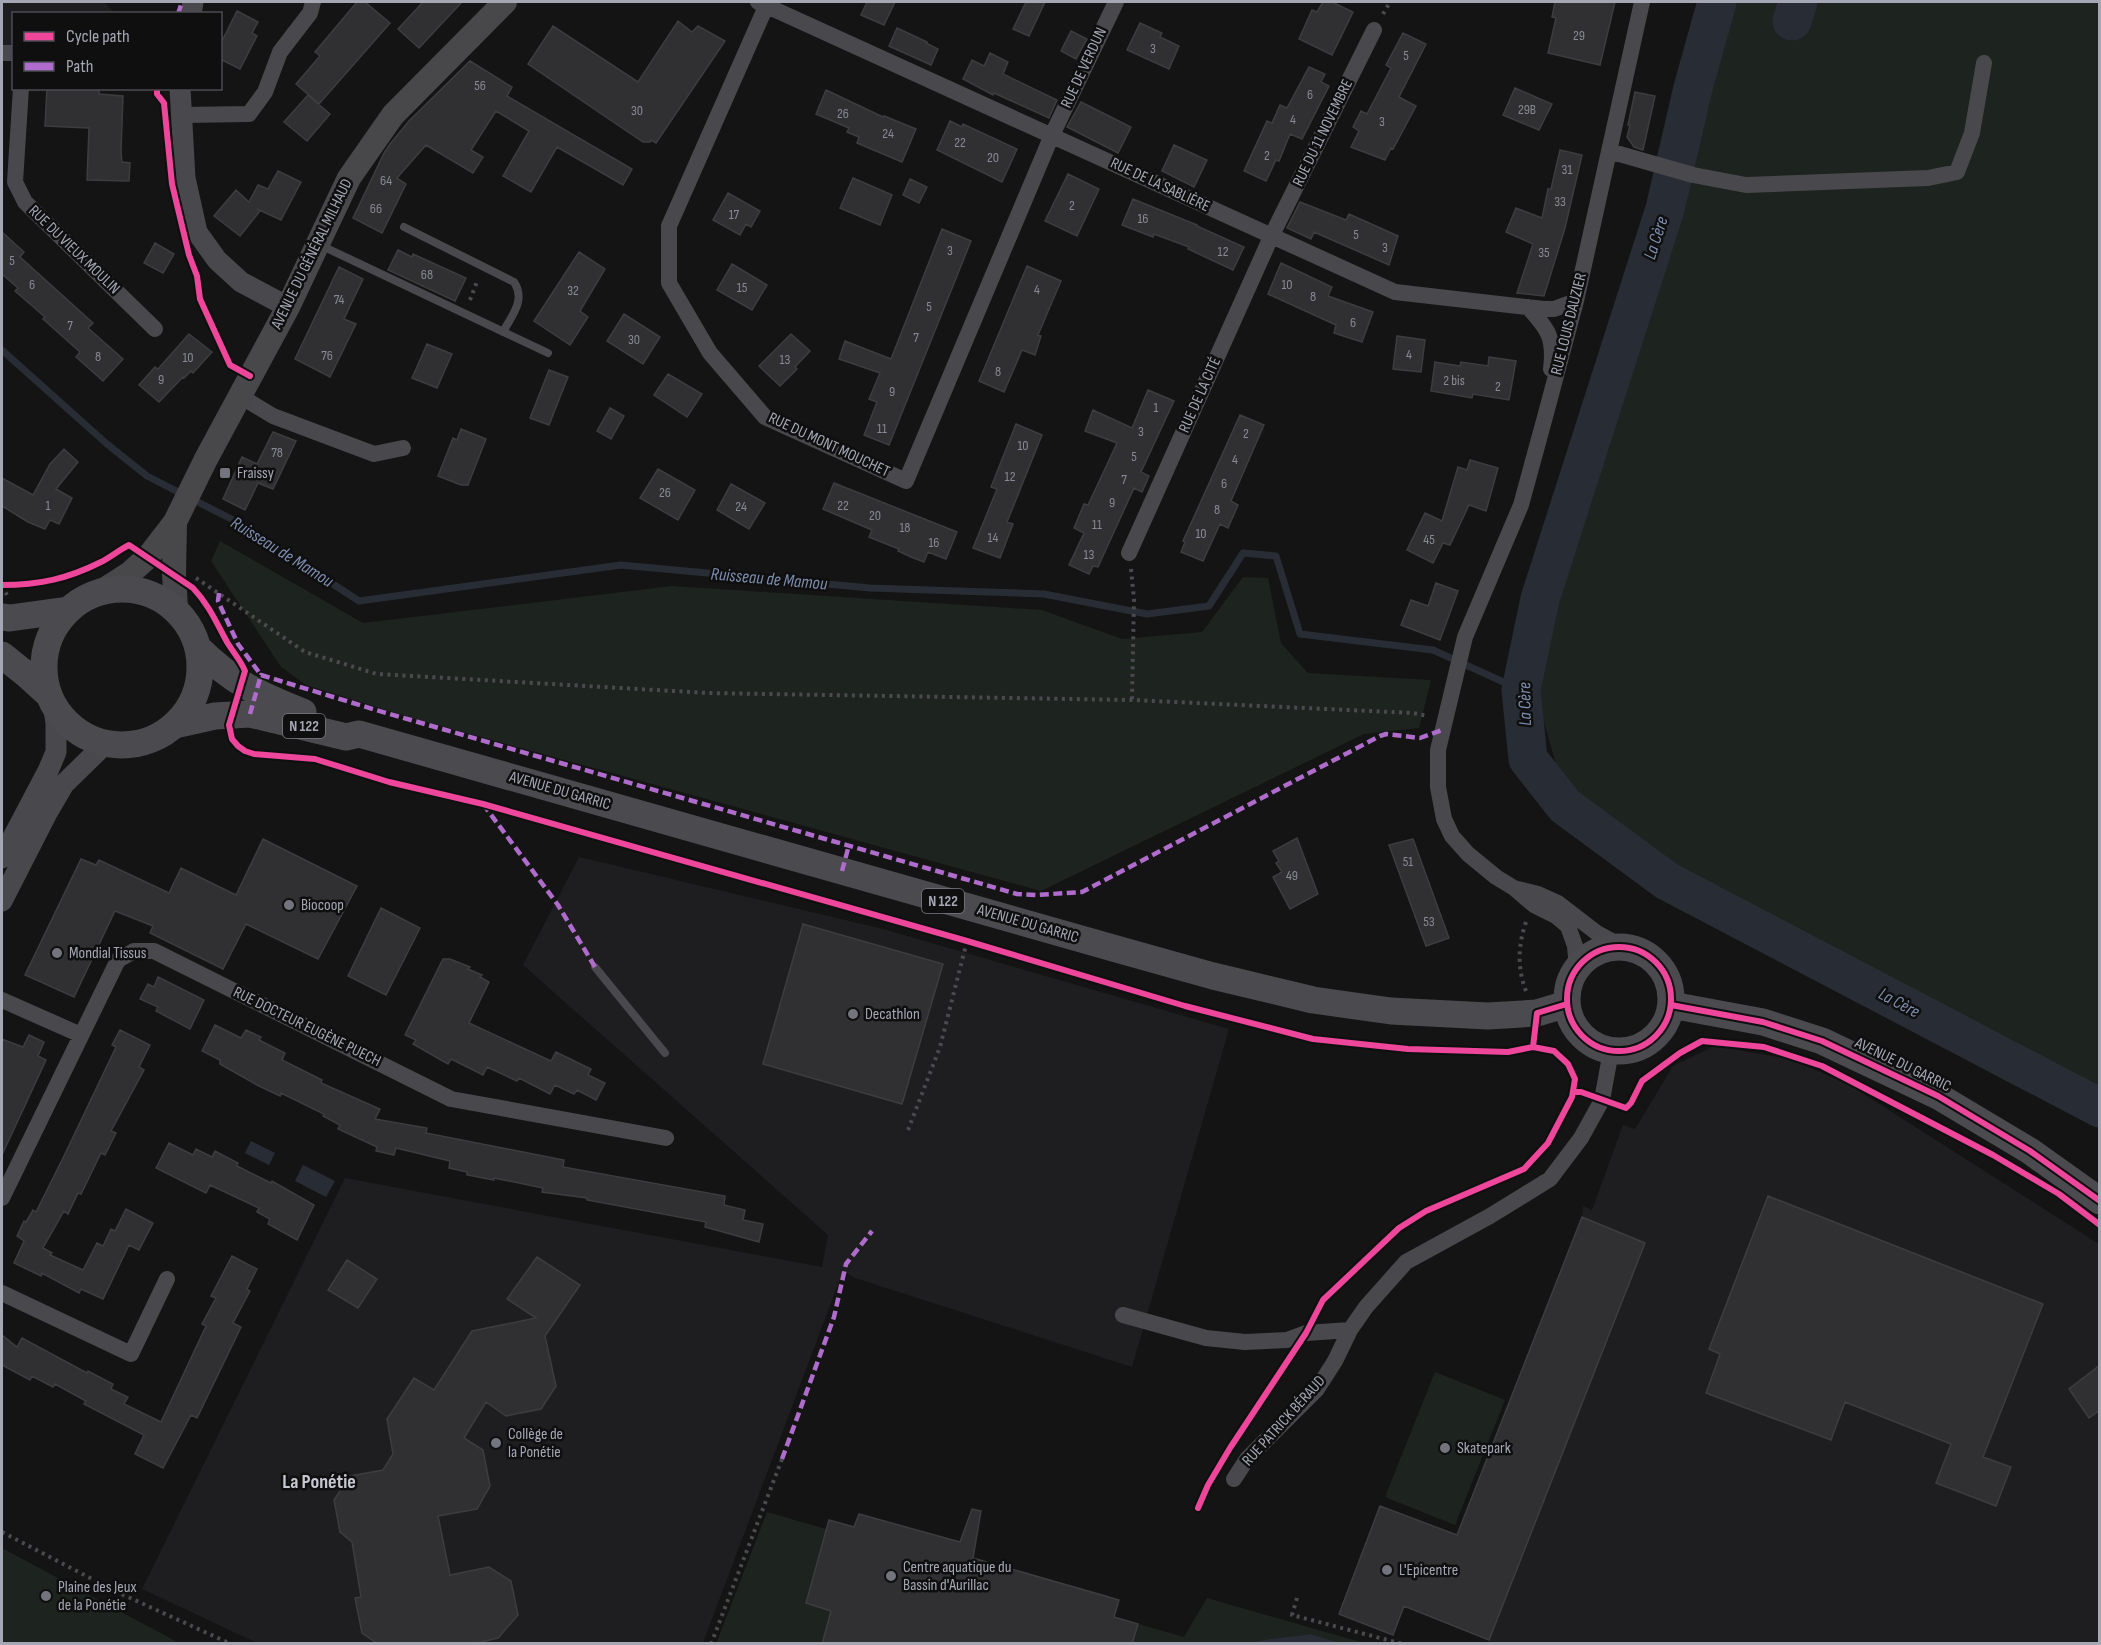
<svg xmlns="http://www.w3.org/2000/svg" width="2101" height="1645" font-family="'Sofia Sans Condensed',sans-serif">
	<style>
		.built { fill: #1e1e20 }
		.green { fill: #1d231e }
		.water { fill: #282d35 }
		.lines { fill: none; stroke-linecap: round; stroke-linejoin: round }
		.stream { stroke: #282d35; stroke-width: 7 }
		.river { stroke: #282d35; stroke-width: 39 }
		.building { fill: #303032; stroke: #3d3d40; stroke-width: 1.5 }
		.path { stroke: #4a4a4f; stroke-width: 4; stroke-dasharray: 3 4.5; stroke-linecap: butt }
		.service { stroke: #49494d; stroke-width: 8 }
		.minor { stroke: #49494d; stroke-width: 16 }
		.tertiary { stroke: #49494d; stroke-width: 21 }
		.secondary { stroke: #48484b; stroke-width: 24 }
		.primary { stroke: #4b4b4f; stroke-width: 27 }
		.quiet { stroke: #b06ccc; stroke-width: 4.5; stroke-dasharray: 9 4.5; stroke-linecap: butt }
		.cycleway-casing { stroke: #0f0f10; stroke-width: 10 }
		.cycleway { stroke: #ed469a; stroke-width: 6 }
		.poi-dot { fill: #73747d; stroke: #0f0f10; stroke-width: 2 }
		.labels { text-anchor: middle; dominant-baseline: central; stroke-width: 5; stroke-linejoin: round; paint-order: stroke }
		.number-label { font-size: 14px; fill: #888994 }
		.shield { fill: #0f0f10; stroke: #797984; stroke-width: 1.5 }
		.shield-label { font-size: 15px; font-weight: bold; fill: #a6a7b5 }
		.street-label { font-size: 16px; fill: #a6a7b5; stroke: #0f0f10 }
		.poi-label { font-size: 16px; fill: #a6a7b5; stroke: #0f0f10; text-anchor: start }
		.water-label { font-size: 18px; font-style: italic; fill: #7e8eae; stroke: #0f0f10 }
		.quarter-label { font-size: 20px; font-weight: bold; fill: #c7c7d1; stroke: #0f0f10 }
	</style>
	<rect width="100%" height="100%" fill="#141414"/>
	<path class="built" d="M2,2H104L115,13L14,14L13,57L2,56Z
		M579,857L883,929L1229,1029L1132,1367L855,1278L843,1271L703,1643H257L142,1589L345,1178L822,1267L828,1235L523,965Z
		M1714,1046L1790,1059L1848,1084L2099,1244V1643L1488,1644L1489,1640L1425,1615L1582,1217L1583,1206L1592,1210L1623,1125L1635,1129L1673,1066Z"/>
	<path class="green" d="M1727,2H2099V1103L1694,884L1567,802L1533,684L1569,538L1688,149Z
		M220,541L363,623L672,586L1042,610L1122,639L1202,632L1243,577L1268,578L1281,643L1308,673L1431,680L1419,728L1364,734L1041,891L412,718L306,685L281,667L211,561Z
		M1435,1372L1505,1400L1455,1525L1385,1497Z
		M767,1512L826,1529L829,1520L854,1527L859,1514L960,1542L963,1535L976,1539L974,1558L1106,1595L1119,1600L1114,1617L1184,1637L1207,1598L1364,1643L716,1644Z
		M2,1548L179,1643H2Z"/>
	<path class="water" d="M251,1141L275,1153L269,1165L245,1153Z
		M303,1165L335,1181L326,1197L295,1181Z
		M1310,1634L1339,1643H1254C1270,1637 1292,1638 1310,1634Z"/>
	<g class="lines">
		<path class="stream" d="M2,350L107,444L147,476L241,524L359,601L621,565L870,588L1044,594L1147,614L1209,606L1243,553L1276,556L1300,634L1433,650L1521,690"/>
		<path class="river" d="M1717,2L1693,88L1665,209L1540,599L1521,690L1528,759L1565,806L1667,881L2100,1108
			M1792,21L1798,2"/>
	</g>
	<path class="building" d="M357,2H365L390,23L319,104L296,84L320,56L315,52Z
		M423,2H462L419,48L398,29Z
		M867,2H895L884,25L861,15Z
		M1026,2H1045L1029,36L1013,29Z
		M1323,2H1332L1353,12L1332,55L1299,39L1312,10L1317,12Z
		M1555,2H1615L1600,65L1548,53L1556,18L1552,17Z
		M237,11L258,22L252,33L257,36L240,69L220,59V45Z
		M678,21L692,32L698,26L725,41L656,143L651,140L650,142H643L528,64L553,26L638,82Z
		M1140,23L1162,33L1160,37L1179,46L1169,69L1127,50Z
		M897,28L927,42L926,43L938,49L931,65L889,46Z
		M1071,31L1087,39L1076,59L1061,51Z
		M1403,33L1426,44L1399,97L1416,106L1393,149L1391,148L1385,160L1351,147L1359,131L1353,127L1361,111L1367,114L1391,68L1386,65Z
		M990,53L1008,62L1003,74L1057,100L1049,118L994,93L993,95L963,79L972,60L984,66Z
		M470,61L512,87L507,96L632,169L623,185L557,147L531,192L503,176L529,131L496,111L471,150L483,157L473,173L426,145L397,178L406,184L382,233L353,218L384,153L390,144L409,121Z
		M1309,67L1325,74L1321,82L1329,86L1302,139L1290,134L1279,161L1276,160L1266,181L1244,171L1267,121L1272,123L1280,105L1287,108Z
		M47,88H99V94L123,96L121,152L122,162L130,163L129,181L87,180L89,128L45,126Z
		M1515,88L1552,104L1539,130L1503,115Z
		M826,90L883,117L884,116L916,129L902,162L857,143L859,137L847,132L849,128L816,114Z
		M1635,92L1655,96L1643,150L1634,147L1627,137L1630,125H1628Z
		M308,95L330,114L307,141L284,122Z
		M1081,102L1131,127L1118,153L1067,127Z
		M950,121L962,127L963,124L1017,149L1002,182L937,150Z
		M1174,145L1207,160L1194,187L1162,171Z
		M1560,150L1582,155L1565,228L1544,296L1517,293L1533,244L1506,232L1516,208L1542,218L1548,189H1551Z
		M278,171L301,182L281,220L257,209L260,211L240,236L214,216L236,190L249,202L258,185L268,189Z
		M1068,174L1099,189L1077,236L1045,221Z
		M853,178L892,195L880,225L840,208Z
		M910,179L927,187L919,203L903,195Z
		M728,193L760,211L751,227L746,224L740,235L713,220Z
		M1133,199L1197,225V226L1244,247L1233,270L1188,249L1189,247L1154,234L1153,237L1122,225Z
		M1300,202L1346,220L1349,214L1398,236L1389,265L1314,232L1311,239L1287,228Z
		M942,229L971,241L889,445L864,435L877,402L869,399L880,373L839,359L845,341L891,359Z
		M2,232L24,252L20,257L93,323L88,328L123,359L103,381L76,357L80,352L43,319L45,317L15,291L18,288L3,275L2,277Z
		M155,243L174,254L163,273L144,263Z
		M398,250L412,257L413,254L466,278L455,301L388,270Z
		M579,252L605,269L580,311L588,317L570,345L534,321Z
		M1281,263L1332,287L1328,296L1373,312L1362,342L1334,333L1336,325L1268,294Z
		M732,264L767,285L752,310L717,290Z
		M1027,266L1061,281L1038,335L1041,336L1035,355L1022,350L1004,392L979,381Z
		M339,267L363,279L344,319L356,324L330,377L295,359Z
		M624,314L660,337L643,364L607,341Z
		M189,334L212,352L193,373L191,371L184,378L183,377L159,402L139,385L155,367L158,369Z
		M791,334L810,351L795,367L797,369L780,386L759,366Z
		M1397,336L1425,340L1421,372L1393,369Z
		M427,344L452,354L437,388L412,378Z
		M1489,357L1516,361L1509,400L1473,394L1472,398L1431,391L1435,362L1460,366L1461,362L1488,366Z
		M549,370L568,377L549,425L530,418Z
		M668,374L702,394L687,417L654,395Z
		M1148,390L1174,401L1141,472L1149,476L1142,492L1134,488L1098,567L1093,566L1089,574L1069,565L1084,533L1074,528L1084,504L1088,505L1117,443L1085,431L1093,410L1132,428Z
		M610,408L624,416L611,439L597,431Z
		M1240,415L1264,425L1231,501L1238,505L1228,528L1220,524L1203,561L1181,552L1185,542L1183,541Z
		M1016,424L1042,435L1007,522L1013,524L1000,558L973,548L997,489L991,487Z
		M461,429L486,439L468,485H461L438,476L453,438L457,440Z
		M273,432L296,441L273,489L258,483L245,510L223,499L242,457L257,464Z
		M64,449L78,462L56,489L72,498L59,524L50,520L45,529L28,522L2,506V478L33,495L50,464Z
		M1470,460L1498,468L1486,511L1469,505L1450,545L1443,543L1433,563L1407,550L1425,513L1442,521L1458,467L1467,470Z
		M658,469L695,490L678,520L640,498Z
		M834,483L957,532L946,559L928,552L924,562L911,557L898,551L899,549L869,537L872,530L823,509Z
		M731,484L765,503L749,529L717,510Z
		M1436,583L1458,591L1440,640L1401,625L1411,600L1428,606Z
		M1297,838L1318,894L1290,909L1273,877L1282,872L1276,863L1279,861L1273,851Z
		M263,839L357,886L318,959L246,924L223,969L150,933L153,926L115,911L74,997L25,975L81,859L96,865L99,860L169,893L181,868L236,895Z
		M1413,839L1449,938L1426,946L1389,845Z
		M381,908L420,928L386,995L348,976Z
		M803,924L943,964L902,1104L763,1064Z
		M443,959H450L470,967L468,969L482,975L480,977L489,982L469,1023L551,1061L556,1052L591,1069L588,1075L605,1083L596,1100L577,1090L574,1094L555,1085L550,1094L519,1078L517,1081L487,1067L483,1075L451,1059L448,1064L413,1044L416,1040L405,1035Z
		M158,977L204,1000L190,1029L156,1011L158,1007L140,999L148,984L154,987Z
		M215,1025L241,1038L246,1030L261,1037L259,1040L285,1053L282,1060L322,1080L321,1083L380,1109L375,1119L427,1128L426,1133L564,1160L563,1167L725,1196L724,1205L745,1210L743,1220L763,1224L759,1242L705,1227L706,1222L587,1200V1198L542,1192L543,1188L494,1178V1180L467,1175V1172L449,1168L450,1161L396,1148L394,1155L376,1151L377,1147L338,1129L340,1125L323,1116L324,1114L281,1093L280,1096L257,1085L220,1064V1060L202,1051Z
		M120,1030L150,1045L139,1067L144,1070L111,1131L116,1133L105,1155L101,1153L81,1194L78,1193L68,1214L64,1211L43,1248L52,1253L50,1255L83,1270L97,1243L103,1246L111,1229L115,1231L126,1209L153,1223L139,1250L129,1245L103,1299L81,1289L79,1293L42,1273L41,1276L14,1263L24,1241L17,1236L24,1221L26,1222L33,1210L36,1212L63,1158L116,1047L112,1045Z
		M29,1035L44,1042L38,1056L46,1060L2,1155V1039L23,1047Z
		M169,1143L193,1155L196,1149L212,1157L215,1151L238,1163L237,1166L271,1183L272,1181L314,1205L297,1240L268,1224L270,1219L257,1212L259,1208L210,1185L206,1193L156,1168Z
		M1768,1196L2043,1304L1983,1457L2011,1467L1996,1506L1936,1483L1951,1444L1845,1402L1831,1440L1706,1393L1720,1354L1709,1349Z
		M1582,1217L1645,1243L1489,1640L1404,1606L1393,1635L1339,1614L1380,1506L1457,1535Z
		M232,1256L257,1269L247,1289L250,1291L233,1323L241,1327L197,1418L191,1415L163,1468L135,1454L144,1435L84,1404L86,1401L55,1384L53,1387L32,1376L30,1380L2,1365V1335L17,1347L22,1338L87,1373L88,1371L113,1384L111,1389L128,1397L124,1404L161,1422L206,1326L202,1324L216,1298L211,1296Z
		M537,1257L580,1285L545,1336L556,1386L541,1409L506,1416L486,1402L464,1438L483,1450L490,1486L477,1509L438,1516L450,1575L489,1567L511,1581L518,1615L498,1638L472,1644H378L362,1633L355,1598L361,1597L352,1542L340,1532L334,1500L350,1476L383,1470L393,1454L387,1419L414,1378L434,1390L472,1331L536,1318L507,1299Z
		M347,1260L377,1279L358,1308L328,1290Z
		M2100,1365V1410L2089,1418L2069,1389Z
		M972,1509L981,1511L973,1558L1119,1600L1114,1617L1138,1624L1132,1644H822L831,1611L806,1603L829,1520L854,1527L859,1514L960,1542Z"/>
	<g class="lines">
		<path class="path" d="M1383,14L1390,2
			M470,300L478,279
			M1131,569L1134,599L1132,700
			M196,578L305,652L377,674L708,693L1132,700L1413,713L1428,716
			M2,586L7,595
			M1526,991C1517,968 1518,945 1526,922
			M908,1130L940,1047L967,941
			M2,1532L115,1591L231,1644
			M1297,1598L1292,1615L1403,1644
			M711,1644L782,1459"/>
		<path class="service" d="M404,227L514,282C526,300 512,315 503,332
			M320,245L548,353
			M595,967L665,1053"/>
		<path class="minor" d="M758,2L1395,292L1544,309H1554L1576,301
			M768,2L669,226V283L710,353L765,417L906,481L1052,135L1116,2
			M2,53H14
			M21,88L15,182L25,202L155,329
			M181,115L249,114L265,92L280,52L310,13L313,2
			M1609,151L1693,175L1746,185L1928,178L1957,172L1972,133L1984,63
			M1528,307C1548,329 1555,338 1551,369
			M240,396L273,416L374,454L403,448
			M1129,553L1271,237L1374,30
			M1518,889L1538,894L1558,903L1597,933L1621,946
			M1577,968L1575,946L1568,926L1556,916L1534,905L1514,888L1496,877L1468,854L1452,836L1444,819L1438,787V750L1465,637L1521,505L1545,417L1576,301L1642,2
			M2,1000L81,1035
			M2,1198L118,960L134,951H154L451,1099L666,1138
			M2,1293L131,1354L167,1279
			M1123,1315L1206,1338L1245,1342L1287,1340L1306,1333L1350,1330
			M1234,1479L1247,1459L1317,1389L1335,1361L1350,1330L1366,1307L1406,1262L1490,1216L1550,1179L1581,1138L1602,1100L1611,1051"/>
		<path class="tertiary" d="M191,14L193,2
			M180,88L185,178L197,232L217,260L241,282L288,307
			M2,858L48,771L56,752V723L53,703
			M2,901L47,813L64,784L105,744"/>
		<path class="secondary" d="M175,522L174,574L176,609
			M102,591L130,573L148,557L175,522L206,459L288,307L349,178L393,115L505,2"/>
		<path class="primary" d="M44 667a78 78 0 1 1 156 0a78 78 0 1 1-156 0Z
			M2,617L10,618L68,610
			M198,648C234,683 257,694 303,712
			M2,655L27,675L49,695
			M179,724L215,716L250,714L346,737L359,734L1120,950L1213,976L1313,1000L1391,1011L1488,1016L1537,1013L1567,1004
			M1567 999a52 52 0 1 1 104 0a52 52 0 1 1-104 0Z
			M1671,1005L1763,1022L1822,1041L1938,1096L2030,1151L2100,1201"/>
		<path class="quiet" d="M178,14L182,2
			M219,593L218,601L238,644L261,675
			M250,714L261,675L376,710L1017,894L1036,895L1082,892L1380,736L1386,734L1420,738L1442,730
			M483,804L558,905L595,967
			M842,871L849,845
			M782,1459L834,1317L846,1264L872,1231"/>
		<defs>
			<path id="cycleway" d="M157,88V94L164,103L172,184L189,255L197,276L200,299L230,365L250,376
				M2,585C39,585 67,579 101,562C111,557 119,550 129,545L193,588C209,605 216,622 227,642C233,652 241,661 245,671L229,725L232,739L238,746L245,751L254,754L315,759L389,782L483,804L967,941L1185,1006L1313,1039L1408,1049L1508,1052L1533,1047L1537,1013L1567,1004
				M1567 999a52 52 0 1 1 104 0a52 52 0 1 1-104 0Z
				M1671,1005L1763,1022L1822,1041L1938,1096L2030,1151L2100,1201
				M1573,1092H1581L1626,1108L1631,1103L1642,1081L1680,1053L1702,1041L1764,1047L1822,1066L1993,1155L2059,1194L2100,1225
				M1198,1508L1208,1485L1230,1448L1306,1333L1323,1300L1399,1228L1426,1211L1524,1169L1548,1143L1572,1097L1575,1079L1568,1064L1554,1051L1533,1047"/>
		</defs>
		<use href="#cycleway" class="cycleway-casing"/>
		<use href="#cycleway" class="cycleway"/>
	</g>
	<g class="poi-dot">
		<rect x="219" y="467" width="12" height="12" rx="3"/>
		<circle cx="289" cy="905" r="6"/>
		<circle cx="57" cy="953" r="6"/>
		<circle cx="853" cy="1014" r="6"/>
		<circle cx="496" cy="1443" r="6"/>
		<circle cx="1445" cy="1448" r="6"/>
		<circle cx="1387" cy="1570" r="6"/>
		<circle cx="891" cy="1576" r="6"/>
		<circle cx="46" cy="1596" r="6"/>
	</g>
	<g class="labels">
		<g class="number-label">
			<text x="1579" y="35">29</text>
			<text x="1153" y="48">3</text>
			<text x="1406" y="55">5</text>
			<text x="480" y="85">56</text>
			<text x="1310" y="94">6</text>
			<text x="1527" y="109">29B</text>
			<text x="637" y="110">30</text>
			<text x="843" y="113">26</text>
			<text x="1293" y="119">4</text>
			<text x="1382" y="121">3</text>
			<text x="888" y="133">24</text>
			<text x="960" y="142">22</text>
			<text x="1267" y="155">2</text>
			<text x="993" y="157">20</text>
			<text x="1567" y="169">31</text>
			<text x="386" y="180">64</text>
			<text x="1560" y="201">33</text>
			<text x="1072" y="205">2</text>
			<text x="376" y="208">66</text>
			<text x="734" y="214">17</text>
			<text x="1143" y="218">16</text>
			<text x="1356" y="234">5</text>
			<text x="1385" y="247">3</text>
			<text x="950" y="250">3</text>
			<text x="1223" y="251">12</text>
			<text x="1544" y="252">35</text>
			<text x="12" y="260">5</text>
			<text x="427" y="274">68</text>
			<text x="32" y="284">6</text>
			<text x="1287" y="284">10</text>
			<text x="742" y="287">15</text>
			<text x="1037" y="289">4</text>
			<text x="573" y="290">32</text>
			<text x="1313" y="296">8</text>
			<text x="339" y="299">74</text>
			<text x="929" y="306">5</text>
			<text x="1353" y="322">6</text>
			<text x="70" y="325">7</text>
			<text x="916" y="337">7</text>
			<text x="634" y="339">30</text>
			<text x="1409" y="354">4</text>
			<text x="327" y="355">76</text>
			<text x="98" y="356">8</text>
			<text x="188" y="357">10</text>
			<text x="785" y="359">13</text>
			<text x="998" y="371">8</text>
			<text x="161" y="379">9</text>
			<text x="1454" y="380">2 bis</text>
			<text x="1498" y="386">2</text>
			<text x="892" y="391">9</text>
			<text x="1156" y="407">1</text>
			<text x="882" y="428">11</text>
			<text x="1141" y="431">3</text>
			<text x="1246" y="433">2</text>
			<text x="1023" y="445">10</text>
			<text x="277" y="452">78</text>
			<text x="1134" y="456">5</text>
			<text x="1235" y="459">4</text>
			<text x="1010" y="476">12</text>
			<text x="1124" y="479">7</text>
			<text x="1224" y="483">6</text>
			<text x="665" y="492">26</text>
			<text x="1112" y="502">9</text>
			<text x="48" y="505">1</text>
			<text x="843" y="505">22</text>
			<text x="741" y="506">24</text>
			<text x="1217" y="509">8</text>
			<text x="875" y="515">20</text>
			<text x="1097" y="524">11</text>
			<text x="905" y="527">18</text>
			<text x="1201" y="533">10</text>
			<text x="993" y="537">14</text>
			<text x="1429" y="539">45</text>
			<text x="934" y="542">16</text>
			<text x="1089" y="554">13</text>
			<text x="1408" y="861">51</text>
			<text x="1292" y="875">49</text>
			<text x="1429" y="921">53</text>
		</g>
		<g class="shield">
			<rect x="283" y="714" width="42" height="24" rx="4.5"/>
			<rect x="922" y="889" width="42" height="24" rx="4.5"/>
		</g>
		<g class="shield-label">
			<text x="304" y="726">N 122</text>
			<text x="943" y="901">N 122</text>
		</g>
		<g class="street-label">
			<text transform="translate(1084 68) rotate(-65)">RUE DE VERDUN</text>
			<text transform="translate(1323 133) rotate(-64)">RUE DU 11 NOVEMBRE</text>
			<text transform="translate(1160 185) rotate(25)">RUE DE LA SABLIÈRE</text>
			<text transform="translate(74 250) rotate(44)">RUE DU VIEUX MOULIN</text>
			<text transform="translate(312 254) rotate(-64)">AVENUE DU GÉNÉRAL MILHAUD</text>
			<text transform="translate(1569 324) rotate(-76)">RUE LOUIS DAUZIER</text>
			<text transform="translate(1200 395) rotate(-66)">RUE DE LA CITÉ</text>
			<text transform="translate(829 445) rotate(25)">RUE DU MONT MOUCHET</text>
			<text transform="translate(560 791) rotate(16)">AVENUE DU GARRIC</text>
			<text transform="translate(1028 924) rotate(16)">AVENUE DU GARRIC</text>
			<text transform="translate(307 1027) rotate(26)">RUE DOCTEUR EUGÈNE PUECH</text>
			<text transform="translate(1903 1065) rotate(26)">AVENUE DU GARRIC</text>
			<text transform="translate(1284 1421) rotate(-48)">RUE PATRICK BÉRAUD</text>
		</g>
		<g class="poi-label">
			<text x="237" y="473">Fraissy</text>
			<text x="301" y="905">Biocoop</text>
			<text x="69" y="953">Mondial Tissus</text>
			<text x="865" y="1014">Decathlon</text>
			<text x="508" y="1434">Collège de<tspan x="508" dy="18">la Ponétie</tspan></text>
			<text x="1457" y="1448">Skatepark</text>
			<text x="903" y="1567">Centre aquatique du<tspan x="903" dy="18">Bassin d'Aurillac</tspan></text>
			<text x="1399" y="1570">L'Epicentre</text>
			<text x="58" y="1587">Plaine des Jeux<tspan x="58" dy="18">de la Ponétie</tspan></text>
		</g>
		<g class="water-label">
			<text transform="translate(1656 238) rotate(-72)">La Cère</text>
			<text transform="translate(282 552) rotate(32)">Ruisseau de Mamou</text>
			<text transform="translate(769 579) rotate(5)">Ruisseau de Mamou</text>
			<text transform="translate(1525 704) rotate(-91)">La Cère</text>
			<text transform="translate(1899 1003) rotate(28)">La Cère</text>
		</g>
		<g class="quarter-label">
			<text x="319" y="1482">La Ponétie</text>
		</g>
	</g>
	<rect width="2101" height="1645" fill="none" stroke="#a6a7b5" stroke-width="6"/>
	<rect x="12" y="12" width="210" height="78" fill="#0f0f10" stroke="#4b4c52" stroke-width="1.5"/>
	<rect x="24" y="32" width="30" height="9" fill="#ed469a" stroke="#4b4c52" stroke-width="1.5"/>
	<text x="66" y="42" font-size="18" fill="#a6a7b5">Cycle path</text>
	<rect x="24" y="62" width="30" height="9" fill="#b06ccc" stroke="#4b4c52" stroke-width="1.5"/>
	<text x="66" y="72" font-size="18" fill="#a6a7b5">Path</text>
</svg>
